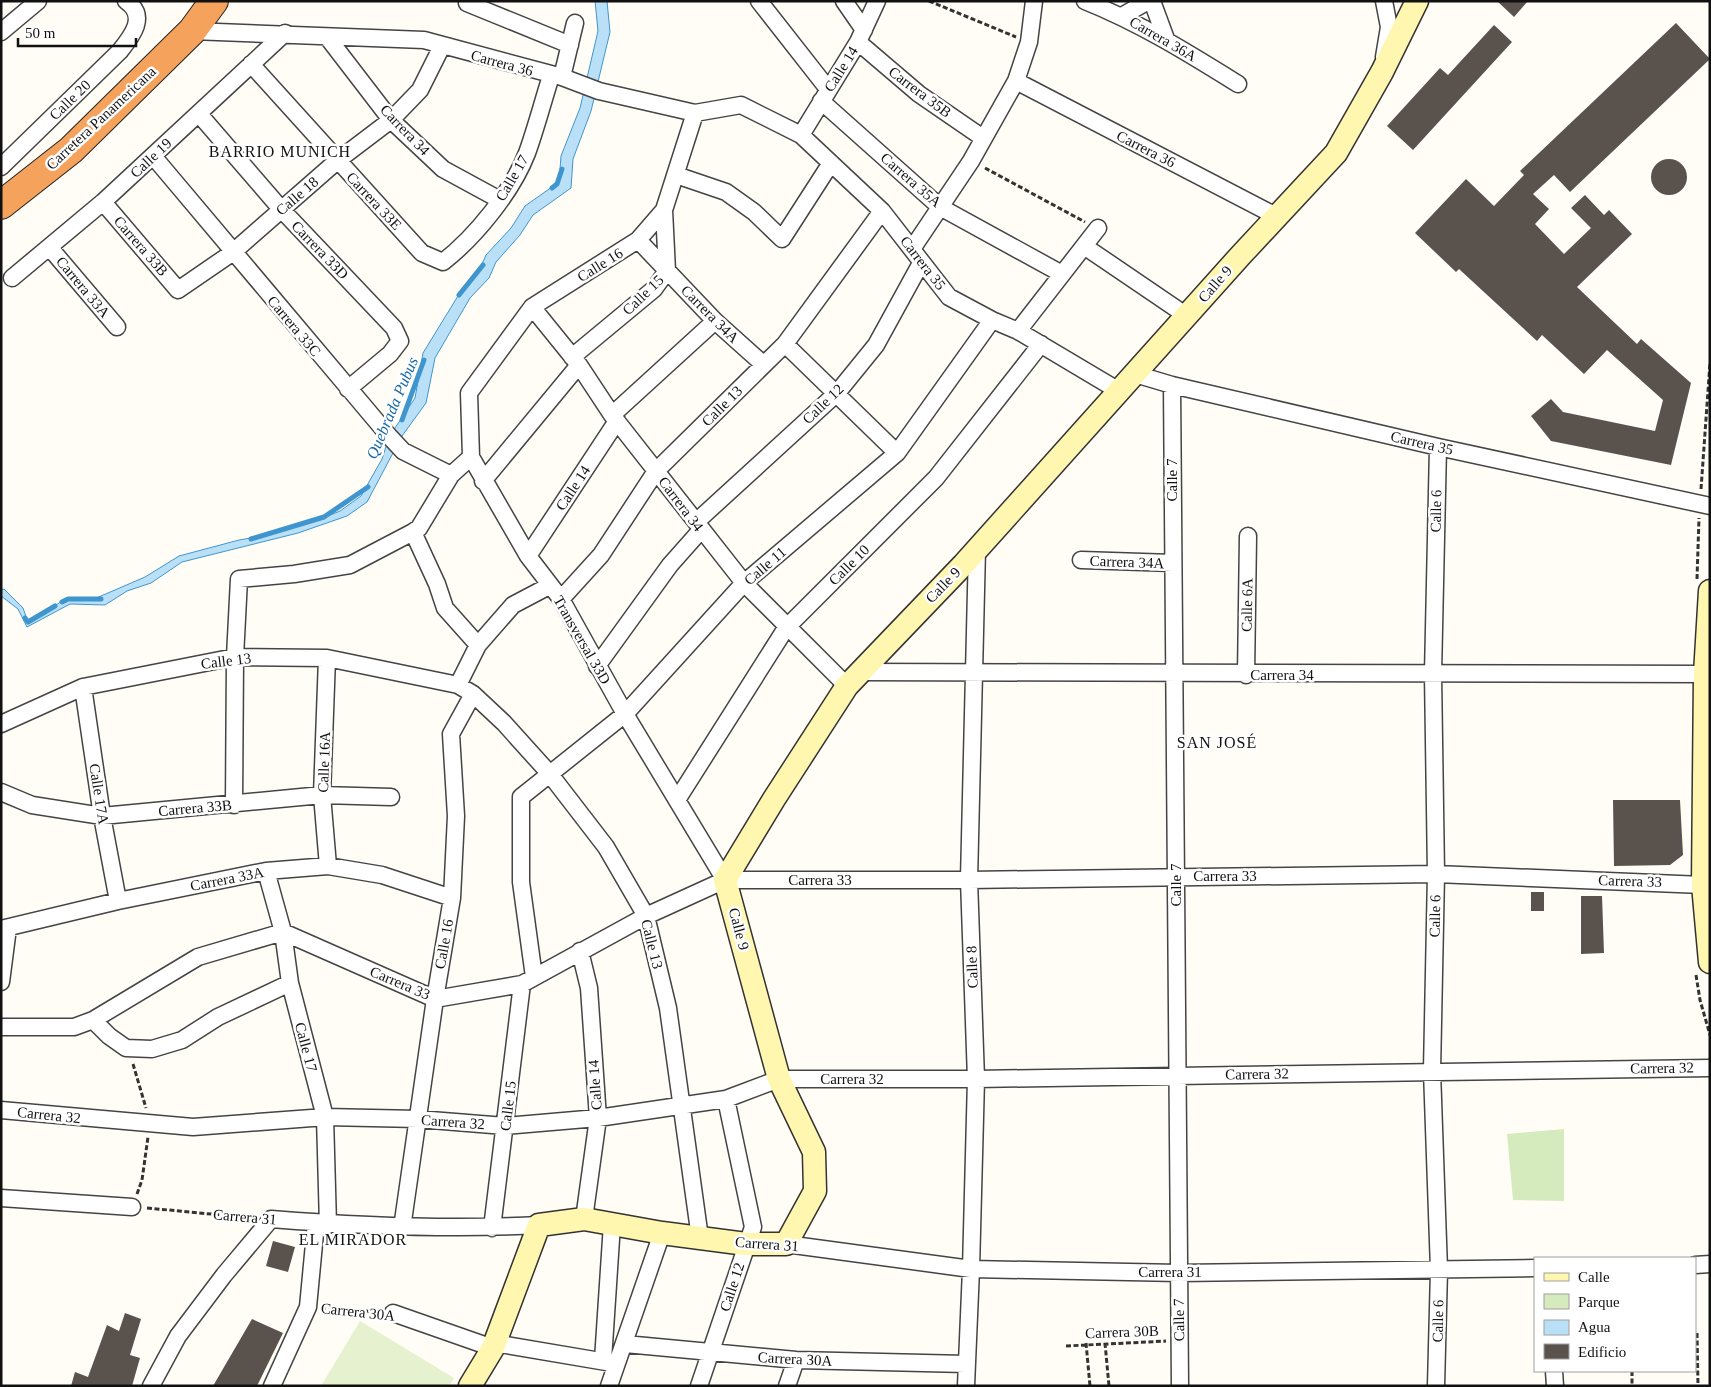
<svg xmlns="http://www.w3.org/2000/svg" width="1711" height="1387" font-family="'Times New Roman',serif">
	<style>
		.green { fill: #d5ebbd }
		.pitch { fill: #e6f2cf }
		.water { fill: #b9e0f7; stroke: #3f96cf }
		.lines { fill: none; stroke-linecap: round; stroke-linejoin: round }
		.stream { stroke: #3f96cf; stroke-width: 5 }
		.building { fill: #5a524d }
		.street-casing { stroke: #444; stroke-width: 19 }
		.secondary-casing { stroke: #333; stroke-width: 25 }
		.highway-casing { stroke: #222; stroke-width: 30 }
		.path { stroke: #333; stroke-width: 3; stroke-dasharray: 5 2.5; stroke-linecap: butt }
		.street { stroke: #fff; stroke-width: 16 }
		.secondary { stroke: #fff6b0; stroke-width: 22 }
		.highway { stroke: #f5a25d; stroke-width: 28 }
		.labels { text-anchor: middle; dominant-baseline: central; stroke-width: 5; stroke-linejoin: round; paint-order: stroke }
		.street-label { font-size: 15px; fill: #111; stroke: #fff }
		.neighbourhood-label { font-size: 16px; letter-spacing: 1px; fill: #111; stroke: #fff }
		.water-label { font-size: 16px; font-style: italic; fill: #1768a6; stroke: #fff }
	</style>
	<rect width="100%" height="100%" fill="#fffdf5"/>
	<path class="green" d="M1564,1129V1201L1513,1200L1507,1134Z"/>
	<path class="pitch" d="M360,1321L454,1378L449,1386H321Z"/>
	<path class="water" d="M595,1H607L610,32L591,111L573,159L571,188L533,215L520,235L496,262L489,278L470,298L435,358L426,403L402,436L367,502L347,516L298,533L182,562L151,583L127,591L105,605L70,604L27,627L18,609L1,596V590L4,589L23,608L28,622L46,613L64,599H94L145,577L179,556L239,540L268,535L318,520L340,511L361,496L382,459L389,437L415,398L423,353L461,291L479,271L486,255L511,228L525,206L559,182L561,156L580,108L598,31Z"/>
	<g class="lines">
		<path class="stream" d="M552,188L557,184L562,169
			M459,295L483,265
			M402,420L424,360
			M251,539L324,517L368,487
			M62,602L68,599H101
			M25,618L28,622L55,606"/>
	</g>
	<path class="building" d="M1497,1H1528L1514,17Z
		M1676,23L1710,59L1570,192L1554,175L1533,194L1549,209L1535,224L1564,254L1591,228L1571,208L1585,195L1604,215L1609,210L1632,234L1577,287L1637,344L1641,339L1691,383L1671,465L1551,441L1531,416L1551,399L1563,412L1655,431L1663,400L1607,350L1584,374L1542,335L1537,341L1459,269L1456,272L1415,233L1466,179L1494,206L1524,175L1520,171Z
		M1494,25L1512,42L1413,150L1387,126L1440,68L1448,75Z
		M1651 177a18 18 0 1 1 36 0a18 18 0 1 1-36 0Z
		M1613,800H1680L1683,855L1670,865L1614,866Z
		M1531,892H1544V911H1531Z
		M1581,896H1602L1604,953L1581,954Z
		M273,1241L295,1247L288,1272L266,1266Z
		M125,1313L141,1319L130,1355L140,1358L132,1386H71L75,1372L88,1377L107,1325L119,1331Z
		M252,1319L283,1333L257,1386H213Z"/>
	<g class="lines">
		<defs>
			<path id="street" d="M759,1L828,89
				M844,1L864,30
				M1085,1C1140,23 1188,53 1238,84
				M1152,1L1166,39
				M467,3L570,45
				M1122,16L1148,1
				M192,31L424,40L562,77L599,91L695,113L741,105L801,135L882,211L949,297L992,320L1018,331L1119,391
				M1,32L38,1
				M328,38L391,120L443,169L500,200
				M858,42L919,94L983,138
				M1384,57L1389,27L1384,1
				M251,64L422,253L443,262C475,237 512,192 527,153C536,128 543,101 551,76
				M562,77L575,23
				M1016,81L1276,216
				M821,101L940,207L1062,274
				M695,113L664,210L638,240L532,307L469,393L471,457L528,556L561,599L625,714L725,880
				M199,114L281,209L394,328L400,341L390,354L348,389
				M801,135L858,42L877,1
				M153,156L389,436L403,451L451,475
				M1,167L120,51C132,36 148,16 126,1
				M676,175L726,192L754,212L782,239L831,163
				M103,202L178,290L232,253L337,161L391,120L420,90L442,46
				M638,240L715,321L763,364
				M1084,246L1187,316
				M50,248L117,327
				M912,249L971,161L1016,81L1029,42L1034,1
				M12,278L103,202L285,33
				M532,307L579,365L612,415L744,583L847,686
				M1018,331L1098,228
				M785,344L897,453
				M572,357L654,289L667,271L664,210
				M1135,374L1172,385L1438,447L1710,506
				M1172,385L1180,1386
				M612,415L715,321
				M483,481L579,365
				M696,522L837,393L876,345L921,263
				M413,532L437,584L445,608L478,645
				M528,556L617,421
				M1081,560L1173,563
				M561,599L601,555L656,471L785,344L882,211
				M327,658L322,795L328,866
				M597,666L670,565L701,530
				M859,672L1705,674
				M1246,675L1248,536
				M458,685L478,645L513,605L549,586
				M83,687L102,816L118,901
				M1,724L83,687L235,657L327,658L458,685L473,694L504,723L549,773L606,847L646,916L668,1008L700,1238
				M1,792L32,805L102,816L322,795L391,797
				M677,800L786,628L936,478L1041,344
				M234,805L235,657L239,579L294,574L350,565L413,532L419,528L451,475L471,457
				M266,871L283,932L290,983L325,1117L328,1225
				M1,929L118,901L266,871L328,866L382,875L452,898
				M580,951L589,988L598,1118L584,1219
				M534,977L521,882V797L625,714L744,583L897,453L992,320
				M1,982L8,928
				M93,1020L109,1036L126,1048L152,1049L182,1040L218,1017L290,983
				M1,1027H74L93,1020L198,957L283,932L435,999L522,984L646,916L725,880H969L1436,874L1703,885
				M1,1110L193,1127L325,1117L418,1119L505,1126L598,1118L726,1099L779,1079H976L1710,1068
				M1,1198L132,1207
				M402,1228L435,999L452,898L456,816L451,734L473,694
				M492,1228L522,984
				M786,1244L971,1269L1179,1273L1535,1268
				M1695,1265L1710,1264
				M393,1313L493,1348
				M494,1343L612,1363
				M625,1344L796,1360L966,1364
				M603,1360L612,1224
				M1554,1371L1555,1386
				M151,1386L178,1336L224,1275L271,1219C360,1226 449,1230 539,1225
				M272,1386L308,1307L316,1223
				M609,1386L662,1233
				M699,1386L753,1227L726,1099
				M787,1386L796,1360
				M966,1386L971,1269L976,1079L969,880L977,549
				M1436,1386L1439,1270L1432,1071L1436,874L1433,674L1438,447"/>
			<path id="secondary" d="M1710,591L1705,674L1703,885L1710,962
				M470,1386L493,1348L539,1225L584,1219L662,1233L746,1244H786L815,1191L814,1152L779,1079L725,880L774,799L847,686L963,565L1241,255L1336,153L1382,72L1417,1"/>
			<path id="highway" d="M1,205L71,150L192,31L214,1"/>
		</defs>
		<use href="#street" class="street-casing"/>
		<use href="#secondary" class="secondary-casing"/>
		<use href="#highway" class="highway-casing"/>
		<path class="path" d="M929,1L1016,37
			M985,168L1085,222
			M1701,489L1710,363
			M1697,579L1699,518
			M1696,975L1700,1000L1710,1035
			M133,1064L146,1108
			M137,1194L142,1180L148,1137
			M147,1208L253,1218
			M321,1308L380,1312
			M1697,1333L1698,1386
			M1086,1343L1090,1386
			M1105,1343L1109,1386
			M1066,1346L1166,1341
			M1632,1371V1386"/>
		<use href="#street" class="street"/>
		<use href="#secondary" class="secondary"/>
		<use href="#highway" class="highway"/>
	</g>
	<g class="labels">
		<g class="street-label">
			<text transform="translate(1163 39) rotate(30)">Carrera 36A</text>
			<text transform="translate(502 63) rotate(15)">Carrera 36</text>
			<text transform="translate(841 69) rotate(-58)">Calle 14</text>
			<text transform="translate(920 92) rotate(37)">Carrera 35B</text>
			<text transform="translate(70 100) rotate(-44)">Calle 20</text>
			<text transform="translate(101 118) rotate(-43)">Carretera Panamericana</text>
			<text transform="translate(405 130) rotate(46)">Carrera 34</text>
			<text transform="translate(1146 149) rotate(27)">Carrera 36</text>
			<text transform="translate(151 158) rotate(-43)">Calle 19</text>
			<text transform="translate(512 178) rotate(-60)">Calle 17</text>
			<text transform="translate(911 180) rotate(41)">Carrera 35A</text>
			<text transform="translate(297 196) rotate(-41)">Calle 18</text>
			<text transform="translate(374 201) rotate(47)">Carrera 33E</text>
			<text transform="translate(141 246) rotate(49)">Carrera 33B</text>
			<text transform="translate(320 250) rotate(46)">Carrera 33D</text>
			<text transform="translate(923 263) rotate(52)">Carrera 35</text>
			<text transform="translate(600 265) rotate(-32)">Calle 16</text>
			<text transform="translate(1215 284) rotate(-49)">Calle 9</text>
			<text transform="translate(83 287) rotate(50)">Carrera 33A</text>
			<text transform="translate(643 295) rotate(-44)">Calle 15</text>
			<text transform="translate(710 314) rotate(45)">Carrera 34A</text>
			<text transform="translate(294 326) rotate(50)">Carrera 33C</text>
			<text transform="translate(823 404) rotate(-44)">Calle 12</text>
			<text transform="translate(722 406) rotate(-45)">Calle 13</text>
			<text transform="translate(1422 443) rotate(13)">Carrera 35</text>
			<text transform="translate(1172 480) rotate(-90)">Calle 7</text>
			<text transform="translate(573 488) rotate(-57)">Calle 14</text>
			<text transform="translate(681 504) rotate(53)">Carrera 34</text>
			<text transform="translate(1436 511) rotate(-89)">Calle 6</text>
			<text transform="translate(1127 562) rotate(2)">Carrera 34A</text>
			<text transform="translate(849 565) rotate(-45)">Calle 10</text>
			<text transform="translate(765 566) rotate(-41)">Calle 11</text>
			<text transform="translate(943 585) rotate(-46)">Calle 9</text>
			<text transform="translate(1247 605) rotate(-89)">Calle 6A</text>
			<text transform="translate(582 640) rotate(60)">Transversal 33D</text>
			<text transform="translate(226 661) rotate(-7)">Calle 13</text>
			<text x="1282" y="675">Carrera 34</text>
			<text transform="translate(324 762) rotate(-88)">Calle 16A</text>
			<text transform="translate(99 794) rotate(81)">Calle 17A</text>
			<text transform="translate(195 808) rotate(-5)">Carrera 33B</text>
			<text x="1225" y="876">Carrera 33</text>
			<text transform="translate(227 879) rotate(-11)">Carrera 33A</text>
			<text x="820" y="880">Carrera 33</text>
			<text transform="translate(1630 881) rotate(2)">Carrera 33</text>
			<text transform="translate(1176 885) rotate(-90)">Calle 7</text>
			<text transform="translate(1435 916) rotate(-89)">Calle 6</text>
			<text transform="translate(739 929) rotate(75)">Calle 9</text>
			<text transform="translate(444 944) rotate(-80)">Calle 16</text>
			<text transform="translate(652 944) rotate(76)">Calle 13</text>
			<text transform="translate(972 967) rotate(-92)">Calle 8</text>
			<text transform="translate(400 983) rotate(23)">Carrera 33</text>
			<text transform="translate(306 1047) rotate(75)">Calle 17</text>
			<text transform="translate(1662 1068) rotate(-1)">Carrera 32</text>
			<text transform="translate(1257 1074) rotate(-1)">Carrera 32</text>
			<text x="852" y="1079">Carrera 32</text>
			<text transform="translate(595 1085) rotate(-94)">Calle 14</text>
			<text transform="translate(508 1106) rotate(-83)">Calle 15</text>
			<text transform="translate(49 1115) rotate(6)">Carrera 32</text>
			<text transform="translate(453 1122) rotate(4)">Carrera 32</text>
			<text transform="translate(245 1217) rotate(5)">Carrera 31</text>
			<text transform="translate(767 1244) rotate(4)">Carrera 31</text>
			<text x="1170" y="1272">Carrera 31</text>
			<text transform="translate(732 1287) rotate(-72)">Calle 12</text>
			<text transform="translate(358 1312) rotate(6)">Carrera 30A</text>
			<text transform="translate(1179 1320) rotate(-91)">Calle 7</text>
			<text transform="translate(1438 1321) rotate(-89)">Calle 6</text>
			<text transform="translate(1122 1332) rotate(-2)">Carrera 30B</text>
			<text transform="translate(795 1359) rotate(3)">Carrera 30A</text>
		</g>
		<g class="neighbourhood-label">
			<text x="280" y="151">BARRIO MUNICH</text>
			<text x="1217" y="742">SAN JOSÉ</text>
			<text x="353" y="1239">EL MIRADOR</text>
		</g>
		<g class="water-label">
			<text transform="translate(392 408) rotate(-67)">Quebrada Pubus</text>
		</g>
	</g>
	<rect width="1711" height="1387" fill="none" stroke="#111111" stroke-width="5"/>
	<rect x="1534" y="1257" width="162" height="115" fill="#ffffff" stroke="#a0a0a0"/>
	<rect x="1544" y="1273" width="25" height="8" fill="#fff6b0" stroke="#a0a0a0"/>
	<text x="1578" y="1282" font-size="15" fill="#111111">Calle</text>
	<rect x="1544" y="1294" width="25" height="15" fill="#d5ebbd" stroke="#a0a0a0"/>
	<text x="1578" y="1307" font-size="15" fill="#111111">Parque</text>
	<rect x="1544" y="1320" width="25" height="15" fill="#b9e0f7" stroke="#a0a0a0"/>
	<text x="1578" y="1332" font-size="15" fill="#111111">Agua</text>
	<rect x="1544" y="1344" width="25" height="15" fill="#5a524d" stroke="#a0a0a0"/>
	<text x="1578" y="1357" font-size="15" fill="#111111">Edificio</text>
	<path d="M18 38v8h118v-8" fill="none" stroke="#111111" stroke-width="2.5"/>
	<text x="25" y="38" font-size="15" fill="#111111" stroke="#ffffff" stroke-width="4" paint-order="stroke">50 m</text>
</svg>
